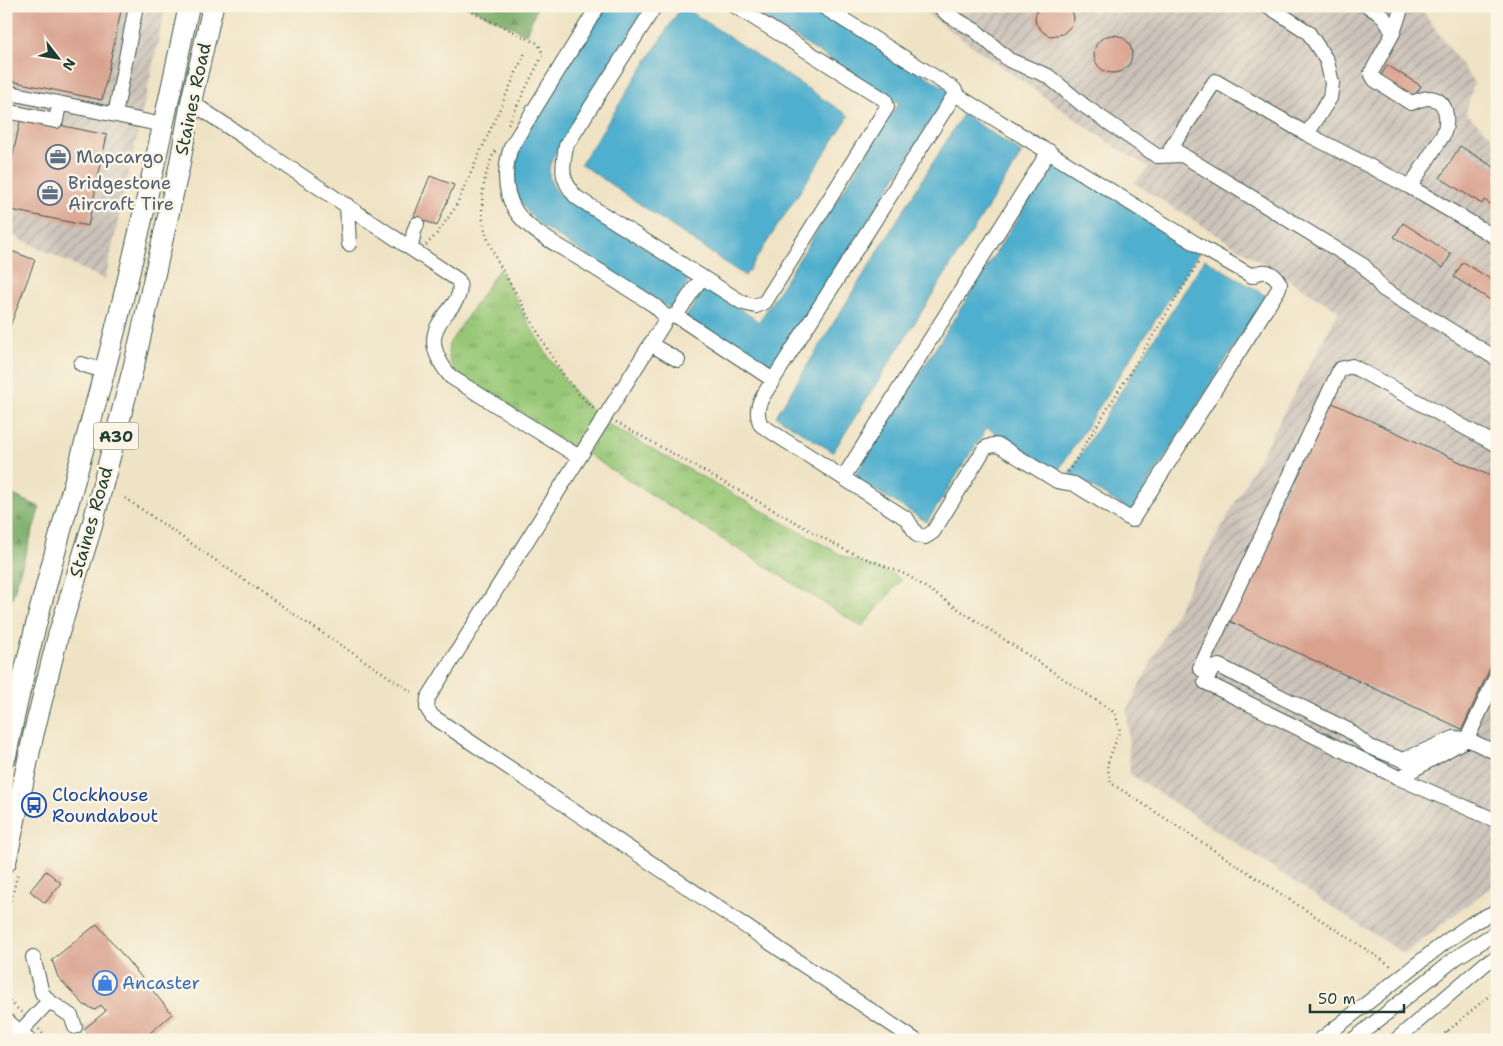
<svg xmlns="http://www.w3.org/2000/svg" width="1503" height="1046" font-family="'Shantell Sans',sans-serif">
	<style>
		.industrial { fill: url(#industrial-furrows) }
		.grass { fill: url(#grass-tufts); stroke: #5b8255 }
		.forest { fill: url(#forest-firs); stroke: #4c744e }
		.water { fill: #4fafce; stroke: #377681 }
		.building { fill: #d9a28f }
		.lines { fill: none; stroke-linecap: round; stroke-linejoin: round }
		.minor-casing { stroke: #3e564a; stroke-width: 16 }
		.highway-casing { stroke: #3e564a; stroke-width: 22 }
		.path { stroke: #3e564a; stroke-width: 2.5; stroke-dasharray: 1 4; stroke-linecap: butt }
		.minor { stroke: #fff; stroke-width: 14 }
		.highway { stroke: #fff; stroke-width: 20 }
		.labels { text-anchor: middle; dominant-baseline: central; stroke-width: 5; stroke-linejoin: round; paint-order: stroke }
		.shield { fill: #fcf5e5; stroke: #617469; stroke-width: 1 }
		.shield-label { font-size: 16px; font-weight: bold; fill: #1f3d34 }
		.street-label { font-size: 18px; fill: #1f3d34; stroke: #fcf5e5 }
		.service-label { font-size: 18px; fill: #4e5e75; stroke: #fcf5e5; text-anchor: start }
		.transit-label { font-size: 18px; fill: #164399; stroke: #fcf5e5; text-anchor: start }
		.shop-label { font-size: 18px; fill: #366cbe; stroke: #fcf5e5; text-anchor: start }
	</style>
	<defs>
		<pattern id="industrial-furrows" width="10" height="10" patternUnits="userSpaceOnUse" patternTransform="scale(1.25)"><rect width="10" height="10" fill="#ccc2b9"/><path d="M-1 1l2-2M0 10L10 0M9 11l2-2" fill="none" stroke="#a59f97"/></pattern>
		<pattern id="grass-tufts" width="24" height="20" patternUnits="userSpaceOnUse" patternTransform="scale(1.25)"><rect width="24" height="20" fill="#97c776"/><path d="M3 7l-1-3M5 7V3M7 7l1-3M15 17l-1-3M17 17v-4M19 17l1-3" fill="none" stroke="#7ba362"/></pattern>
		<pattern id="forest-firs" width="22" height="20" patternUnits="userSpaceOnUse" patternTransform="scale(1.25)"><rect width="22" height="20" fill="#79ac67"/><path d="M5 1l3.5 6h-7zM16 11l3.5 6h-7z" fill="#638d56"/></pattern>
	</defs>
	<rect width="100%" height="100%" fill="#fcf5e5"/>
	<filter id="ink" filterUnits="userSpaceOnUse"><feTurbulence type="fractalNoise" baseFrequency=".02" numOctaves="2"/><feDisplacementMap in="SourceGraphic" scale="10" xChannelSelector="R" yChannelSelector="G"/><feConvolveMatrix kernelMatrix="1 2 1 2 8 2 1 2 1" color-interpolation-filters="sRGB"/></filter>
	<filter id="wash" filterUnits="userSpaceOnUse"><feTurbulence type="fractalNoise" baseFrequency=".0096" numOctaves="4" result="noise"/><feDisplacementMap in="SourceGraphic" scale="20" xChannelSelector="R" yChannelSelector="G"/><feGaussianBlur stdDeviation="1.12" result="paint"/><feColorMatrix in="noise" values="0 0 0 0 0 0 0 0 0 0 0 0 0 0 0 0 0 1.4 0 .05"/><feComposite in="paint" operator="in"/></filter>
	<g filter="url(#wash)">
		<rect width="100%" height="100%" fill="#efe3c5"/>
		<path class="industrial" d="M6,6H166L105,280L6,232Z
			M916,6H1419L1474,82L1466,113L1497,141V882L1404,954L1130,774L1127,710L1189,587L1339,311L1134,183L1149,167L1115,147Z"/>
		<path class="grass" d="M499,269C528,321 554,378 600,418L579,452L457,373C449,363 447,357 449,344Z
			M606,423L845,557L894,575L901,580L862,627L587,454Z"/>
		<path class="forest" d="M467,6H538L526,34Z
			M6,492L40,507L11,602L6,601Z"/>
		<path class="water" d="M605,6H648L553,157C546,174 548,182 561,195L691,277L671,309L540,225C522,207 509,190 511,163C512,156 518,148 521,141Z
			M682,6L849,116L745,276L581,164Z
			M746,6H814L950,91L772,373L686,317L706,286L759,322L899,103Z
			M963,114L1022,153L833,452L776,416Z
			M1054,161L1199,252L1058,471L987,428L927,522L854,477Z
			M1205,259L1266,296L1131,511L1069,473Z"/>
		<g id="blocks">
			<path class="building" d="M6,6H122L102,100L6,80Z
				M1038,6H1071L1074,18L1072,25L1063,34L1050,36L1044,33L1036,24L1035,17Z
				M1138,6H1164L1154,10H1148Z
				M1094 54a19 19 0 1 1 38 0a19 19 0 1 1-38 0Z
				M1387,65L1421,86L1412,100L1379,79Z
				M21,117L107,135L88,226L6,209V188Z
				M1460,146L1497,169V208L1484,200L1482,204L1440,178Z
				M430,176L454,185L437,226L414,216Z
				M1403,223L1451,254L1443,268L1394,237Z
				M6,249L35,260L6,337Z
				M1463,262L1497,283V304L1454,277Z
				M1328,401L1497,479V653L1462,729L1227,620Z
				M46,871L61,883L45,903L30,891Z
				M97,924L172,1014L142,1040H94L84,1029L106,1011L101,1005L95,1010L84,1005L58,977L52,960Z"/>
		</g>
	</g>
	<g filter="url(#ink)">
		<use href="#blocks" fill-opacity="0" stroke="#3e564a" stroke-width="1"/>
		<g class="lines">
			<defs>
				<path id="minor" d="M598,6L511,147C504,169 503,190 515,210C527,230 558,245 577,257C603,273 629,289 655,306L667,318
					M655,6L566,146C562,170 560,178 576,197L743,303L756,306L765,302L887,107L885,100L735,6
					M822,6L954,89L958,96
					M939,6L947,14L976,31L1009,60L1048,76L1083,105L1157,156L1183,155
					M1268,6L1308,32L1327,61L1332,83L1330,98L1307,134
					M1368,6L1383,16L1393,33
					M1402,6L1393,33L1371,73L1375,80L1411,103C1416,101 1422,99 1427,98C1448,97 1449,121 1443,135L1410,187
					M6,92L163,125
					M191,102L458,280C471,312 404,321 451,377L579,457
					M6,111L56,121L59,104
					M115,115L136,6
					M347,205L349,244
					M1497,238L1410,187L1307,134L1215,81L1171,148L1364,266L1383,289L1497,359
					M411,248L414,231L417,224
					M702,277L677,314L667,318L428,698L427,708L432,716L915,1040
					M675,315L773,380C764,396 752,406 761,425L907,519L917,535L925,537L933,532L985,448L993,445L1000,446L1057,481L1074,484L1132,520L1278,290L1280,284C1274,272 1264,268 1252,276L1203,248L958,96L953,97L773,380
					M650,344L678,360
					M81,364L104,371
					M843,478L1049,151
					M1209,676L1200,668L1340,369L1352,366L1497,445
					M1497,753L1467,739L1454,738L1403,760L1370,747L1348,730L1219,666L1213,668L1205,682L1399,778L1497,821
					M1399,778L1467,739L1497,675
					M33,957L42,993L49,1001
					M19,1033L49,1001L71,1016L75,1027
					M1320,1040L1444,943L1474,922L1497,911
					M1353,1040L1457,957L1497,932
					M1396,1040L1486,963L1497,958"/>
				<path id="highway" d="M6,756C33,620 74,488 109,354C139,239 164,122 189,6
					M6,862L34,732L58,636L92,526L135,361L179,168L191,102L213,6
					M6,1024L25,1040"/>
			</defs>
			<use href="#minor" class="minor-casing"/>
			<use href="#highway" class="highway-casing"/>
			<path class="path" d="M459,6L537,43C541,48 543,52 541,58L507,126
				M495,151C484,173 480,197 483,221C488,251 508,278 522,304C542,339 564,385 596,410
				M426,245L436,235L455,208L525,53
				M616,422L845,550L907,575L1106,707L1115,713L1120,730L1107,765L1111,783L1393,967
				M1068,472L1200,260
				M125,498L304,621L415,694
				M6,920L18,873
				M6,998L22,1013
				M39,1029L47,1040
				M1447,1031L1453,1040
				M1437,1040L1497,989
				M1496,1040L1497,1039"/>
			<use href="#minor" class="minor"/>
			<use href="#highway" class="highway"/>
		</g>
	</g>
	<defs>
		<symbol id="office-ring" viewBox="-11 -11 22 22"><circle r="9.5" fill="#fcf5e5" stroke="#5c6f8a" stroke-width="1.5"/><path d="M-6-3h4V-5.5h4V-3h4V5H-6ZM-1-4.5V-3h2v-1.5ZM-6 0V1H6V0Z" fill="#5c6f8a"/></symbol>
		<symbol id="bus-ring" viewBox="-11 -11 22 22"><circle r="9.5" fill="#fcf5e5" stroke="#1a4fb4" stroke-width="1.5"/><path d="M-5-6H5V4H4V6H2V4H-2V6H-4V4H-5ZM-3.5-4V0h7V-4ZM-3.5 1.2v1.5H-2V1.2ZM2 1.2v1.5H3.5V1.2Z" fill="#1a4fb4"/></symbol>
		<symbol id="shop-ring" viewBox="-11 -11 22 22"><circle r="9.5" fill="#fcf5e5" stroke="#3f7fe0" stroke-width="1.5"/><path d="M-5-2.5h2.3a2.7 3.5 0 0 1 5.4 0H5L5.5 6h-11ZM-1.5-2.5h3a1.5 2.3 0 0 0-3 0Z" fill="#3f7fe0"/></symbol>
	</defs>
	<g fill-rule="evenodd">
		<use href="#office-ring" x="44" y="143" width="28" height="28"/>
		<use href="#office-ring" x="36" y="179" width="28" height="28"/>
		<use href="#bus-ring" x="20" y="791" width="28" height="28"/>
		<use href="#shop-ring" x="91" y="969" width="28" height="28"/>
	</g>
	<g class="labels">
		<rect class="shield" x="93.5" y="422.5" width="45" height="27" rx="4"/>
		<g class="shield-label">
			<text x="116" y="436">A30</text>
		</g>
		<g class="street-label">
			<text transform="translate(193 99) rotate(-78)">Staines Road</text>
			<text transform="translate(91 522) rotate(-74)">Staines Road</text>
		</g>
		<g class="service-label">
			<text x="76" y="157">Mapcargo</text>
			<text x="68" y="183">Bridgestone<tspan x="68" dy="21">Aircraft Tire</tspan></text>
		</g>
		<g class="transit-label">
			<text x="52" y="795">Clockhouse<tspan x="52" dy="21">Roundabout</tspan></text>
		</g>
		<g class="shop-label">
			<text x="122" y="983">Ancaster</text>
		</g>
	</g>
	<rect width="1503" height="1046" fill="none" stroke="#fcf5e5" stroke-width="25"/>
	<g transform="translate(58 58) rotate(121)" stroke="#fcf5e5" stroke-width="4" paint-order="stroke">
	<path d="M0-4L9 19L0 12L-9 19Z" fill="#1f3d34"/>
	<text y="-8" font-size="14" font-weight="bold" text-anchor="middle" fill="#1f3d34">N</text>
	</g>
	<path d="M1310 1004v8h94v-8" fill="none" stroke="#1f3d34" stroke-width="2.5"/>
	<text x="1318" y="1004" font-size="15" fill="#1f3d34" stroke="#fcf5e5" stroke-width="4" paint-order="stroke">50 m</text>
</svg>
